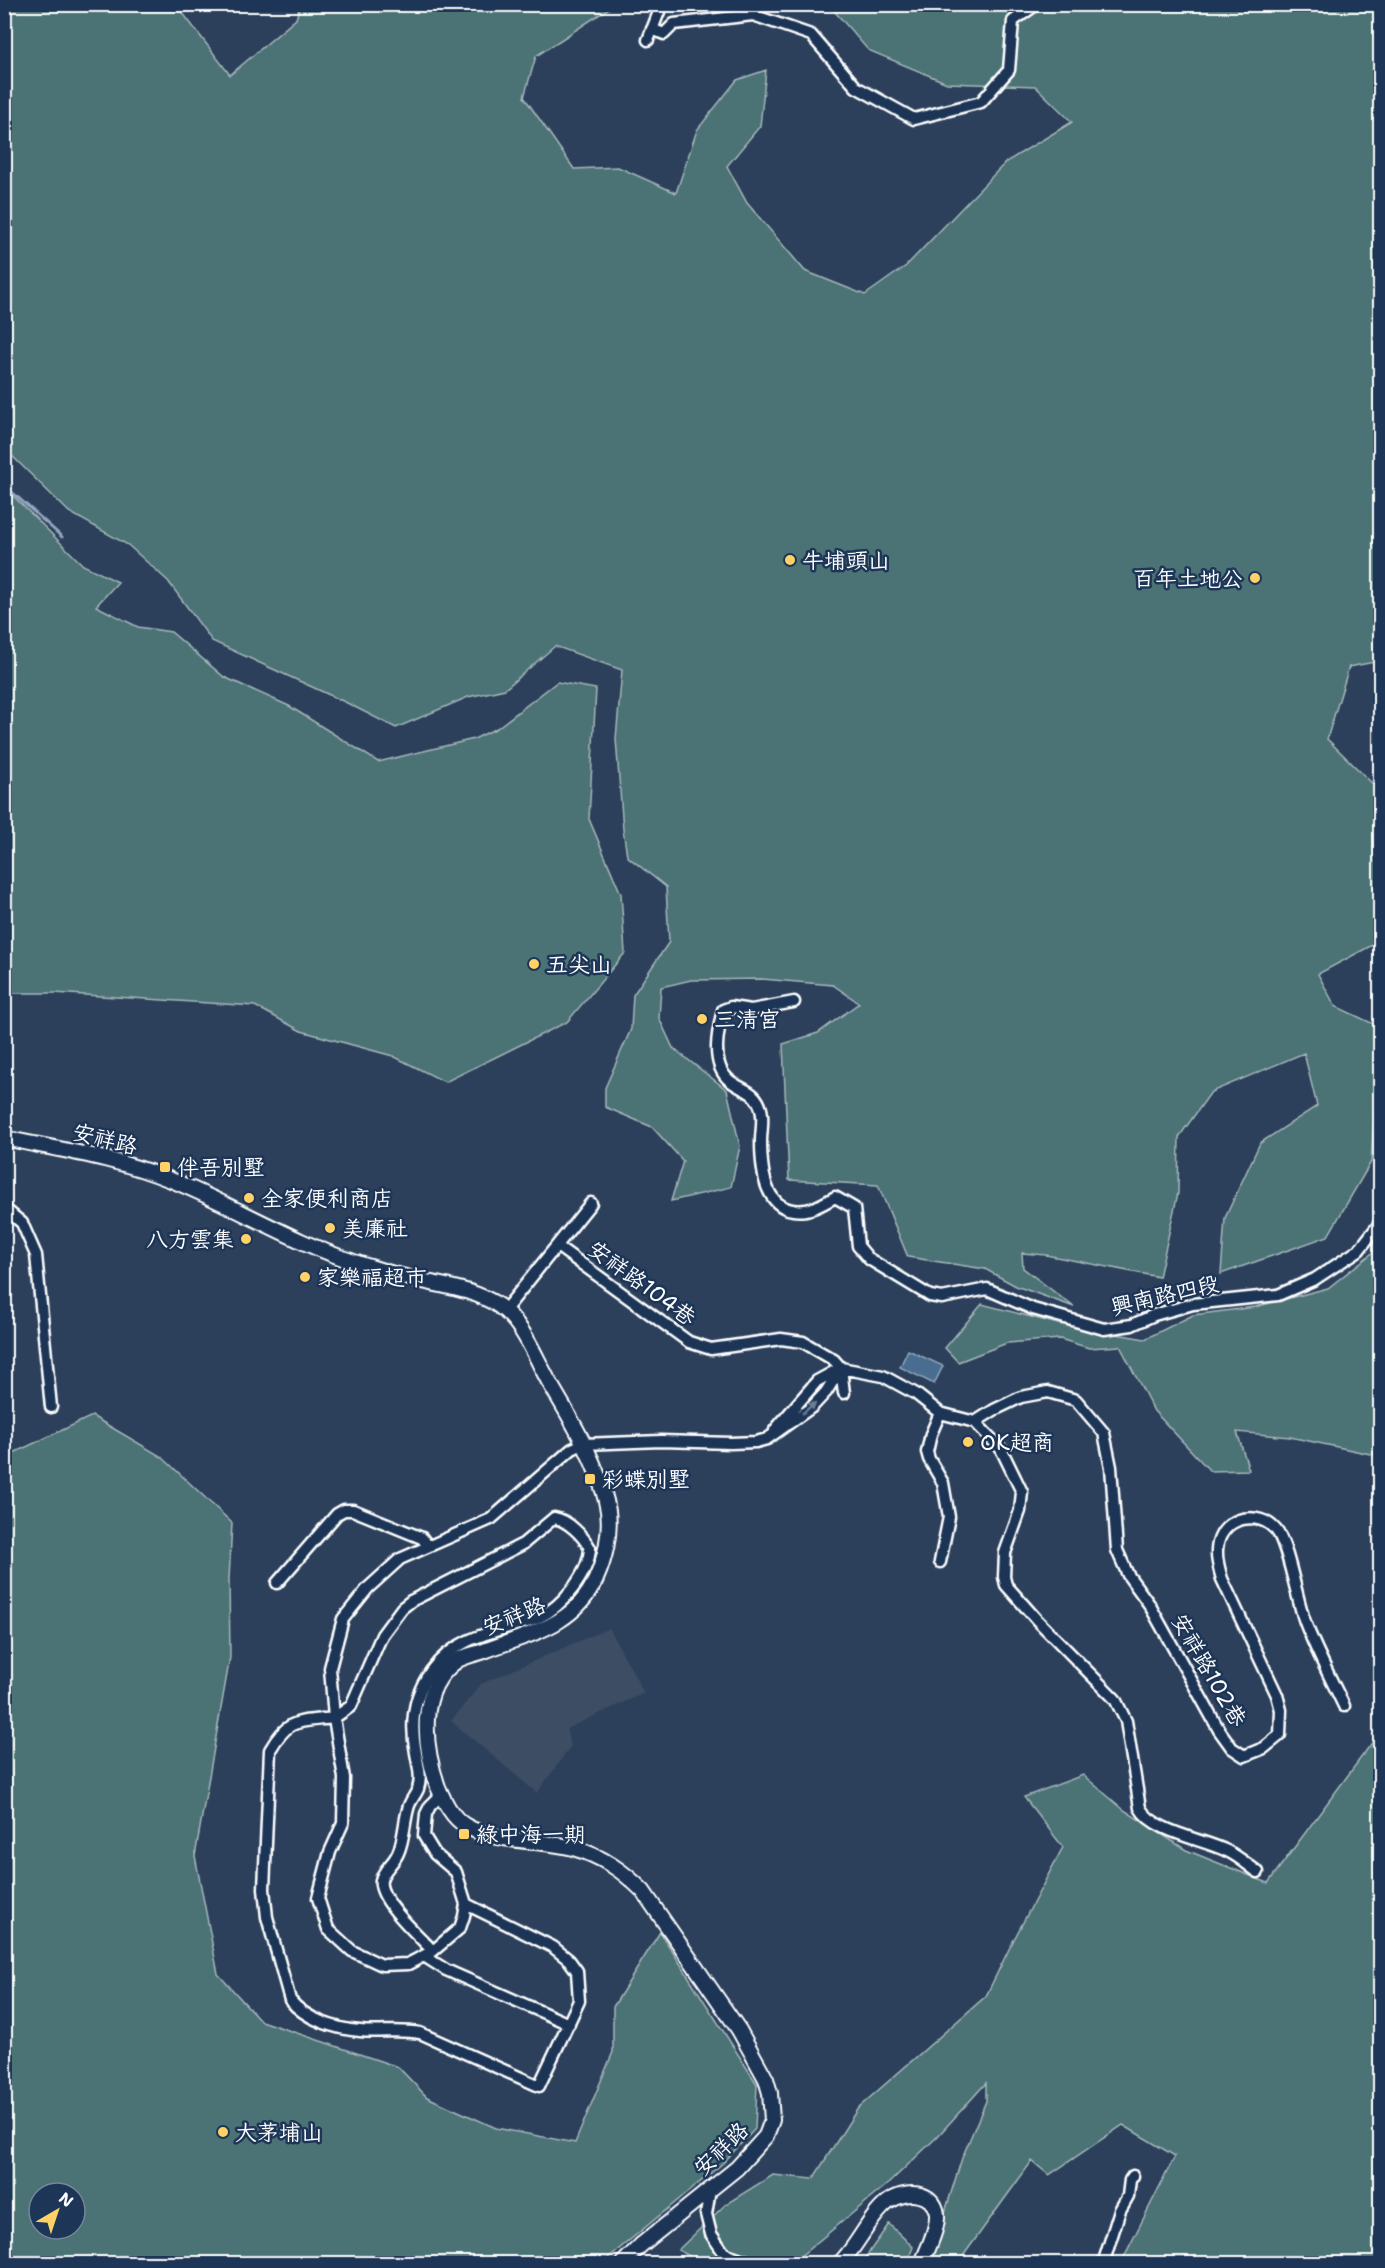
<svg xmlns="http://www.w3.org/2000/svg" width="1385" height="2268" font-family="'Shantell Sans','LXGW WenKai TC',sans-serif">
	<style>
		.built { fill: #3e4d63 }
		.green { fill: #4c7275; stroke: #a6b8ba; stroke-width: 1.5; fill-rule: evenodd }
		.water { fill: #496d90; stroke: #92a7bc; stroke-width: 1.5 }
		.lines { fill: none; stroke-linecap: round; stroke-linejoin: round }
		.stream { stroke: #92a7bc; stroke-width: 3 }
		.minor-casing { stroke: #fff; stroke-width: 15 }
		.tertiary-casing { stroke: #fff; stroke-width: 18 }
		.minor { stroke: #1d3557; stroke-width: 10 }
		.tertiary { stroke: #1d3557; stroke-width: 14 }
		.oneway { fill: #6c7c92 }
		.poi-dot { fill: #ffd166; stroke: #1d3557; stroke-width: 2 }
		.labels { text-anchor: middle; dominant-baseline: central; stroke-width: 5; stroke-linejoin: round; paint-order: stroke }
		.poi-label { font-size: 22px; fill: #fff; stroke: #1d3557; text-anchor: start }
		.street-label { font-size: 22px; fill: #fff; stroke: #1d3557 }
	</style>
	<rect width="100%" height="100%" fill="#2c405c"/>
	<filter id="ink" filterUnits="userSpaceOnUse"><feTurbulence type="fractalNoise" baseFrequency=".0167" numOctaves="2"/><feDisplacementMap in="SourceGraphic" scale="12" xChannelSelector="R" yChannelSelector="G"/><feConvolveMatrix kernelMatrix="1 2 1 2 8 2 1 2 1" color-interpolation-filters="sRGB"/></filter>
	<g filter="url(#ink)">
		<path class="built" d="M609,1628L644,1693L566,1729L571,1746L537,1793L451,1721L481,1684Z"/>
		<path class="green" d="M4,5H179V8L230,75L296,19L300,5H614L536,56L524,97L574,169L618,167L676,193L697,130L737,80L766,70L760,126L727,166L747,203L805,271L865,295L906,266L1006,162L1072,122L1035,86L947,83L868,50L829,5H1380V661L1349,667L1327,739L1380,791V941L1318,974L1335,1006L1380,1027V1075H1377L1371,1162L1328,1236L1221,1274L1225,1218L1260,1143L1317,1106L1304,1053L1211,1092L1179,1137L1178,1193L1159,1277L1046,1255L1022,1253L1023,1268L1074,1307L1016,1286L985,1269L908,1257L878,1185L789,1180L783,1044L818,1033L859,1003L833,985L762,979L691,980L661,987L659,1018L673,1048L727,1090L740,1146L731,1187L671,1201L683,1161L652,1127L605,1107V1088L631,1029L633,995L669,942L666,887L627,856L623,829L616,739L622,670L555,646L505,689L468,697L396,728L347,703L212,641L168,581L128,545L69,512L5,449Z
			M5,488L83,565L118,582L96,606L138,627L171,632L224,677L289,706L378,762L474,739L497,728L557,682L596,689L589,819L621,894L625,953L567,1022L445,1082L393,1056L301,1031L255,1006L54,993H5Z
			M1380,1242V1456L1290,1437L1237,1432L1249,1470L1210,1471L1154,1411L1120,1346L1089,1348L1060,1339L1007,1343L958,1362L945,1348L982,1304L1058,1324L1145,1339L1193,1315L1255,1307L1328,1288L1376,1250Z
			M92,1416L162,1457L232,1523L229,1579L230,1657L195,1856L218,1974L261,2021L398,2067L427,2097L496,2128L575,2143L613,2052V2007L660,1932L757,2084L755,2129L723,2163L602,2263H5V1457ZM39,2193H75V2229H39Z
			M1380,1732V2263H1121L1175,2156L1123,2125L1049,2175L1032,2161L958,2263H929L962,2158L986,2101V2083L937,2137L889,2183L792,2263H703L678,2250L726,2204L773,2175L813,2179L858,2108L986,1996L1011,1945L1063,1847L1024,1797L1083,1775L1124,1810L1186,1850L1268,1883Z
			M889,2224L913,2247L907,2263H856L865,2258Z"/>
		<path class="water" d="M908,1350L943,1366L934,1384L900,1367Z"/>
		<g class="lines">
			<path class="stream" d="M4,485L62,537"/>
			<defs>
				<path id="minor" d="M652,29L664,34L674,24L753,15L811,35L856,87L914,119L981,102L1009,70L1013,21L1037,4
					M648,40L662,4
					M794,1002L751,1010L731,1007L723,1010C718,1030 710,1064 729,1080C742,1091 756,1090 761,1109C764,1119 761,1131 761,1141C761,1172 765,1216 806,1210C815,1209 826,1202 835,1197L854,1208L858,1246L869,1259L930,1296L942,1298L987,1289L1033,1309L1104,1329L1132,1325L1154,1315L1193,1304L1278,1295L1315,1279L1359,1250L1380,1223
					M4,1208L22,1223L36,1255L51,1407
					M557,1246L689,1342L711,1349L781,1339L803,1342L834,1360L841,1368
					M505,1310L591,1203
					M841,1368L883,1376L916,1394L940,1413L975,1422L994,1410L1021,1397L1048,1392L1076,1400L1104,1433L1111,1467L1117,1550L1128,1575L1149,1604L1219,1730L1232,1748L1244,1756L1264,1748L1280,1735L1281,1710L1277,1695L1222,1579C1219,1568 1215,1555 1218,1543C1225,1516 1259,1510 1276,1530C1288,1544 1297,1601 1305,1622C1316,1651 1331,1679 1344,1706
					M841,1368L844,1393
					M940,1413L931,1434L927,1452L929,1459L943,1483L949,1517L940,1562
					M975,1422L1001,1449L1022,1492L1020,1511L1005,1553L1004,1577L1006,1585L1037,1620L1115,1699L1126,1721L1140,1808C1153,1832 1203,1839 1227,1851C1238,1856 1248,1865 1258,1872
					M775,1430L817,1381L839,1369
					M277,1583L337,1514L344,1510H353L422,1538L428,1546
					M334,1718L351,1706L382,1635L402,1608L411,1601L523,1544L554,1518C568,1520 583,1536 590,1548C589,1574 562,1607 538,1618C530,1622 521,1623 512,1626C480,1635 451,1643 431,1671C413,1696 410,1724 416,1753C418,1765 422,1777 418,1789C415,1796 409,1802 408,1809C404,1823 404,1840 398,1853C394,1863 383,1870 381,1880C377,1899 420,1937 433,1951
					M334,1718C299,1722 289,1717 270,1750L264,1889L267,1917L290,2000C305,2019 335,2029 360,2031C380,2033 400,2029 420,2033L539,2086L579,2001L577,1971L569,1960L553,1947L466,1904
					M442,1794L430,1806L426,1814L424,1836L435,1854L456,1872L466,1904L464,1916L460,1928L433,1951L408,1964L382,1965L352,1951L328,1929L318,1898L330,1852L343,1823L344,1778L334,1718L330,1668L343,1619L368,1588L400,1559L491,1519L572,1449L583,1444L661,1441L731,1443L756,1442L767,1439L812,1407L826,1392L841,1368
					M424,1956L446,1970L569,2024
					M710,2190L706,2214L711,2234L724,2253L756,2264
					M1103,2264L1120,2210L1128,2196L1130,2180L1133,2176"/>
				<path id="tertiary" d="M4,1138C61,1150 117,1158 171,1180C233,1205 291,1241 354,1262C374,1268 394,1275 414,1279C442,1286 474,1289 499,1306C522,1322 535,1356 548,1380C565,1409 584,1440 596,1471C601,1483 606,1498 608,1511C611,1533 605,1559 596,1579C574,1627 528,1634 484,1651C476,1654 465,1656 458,1660C416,1688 424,1747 438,1787C444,1801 452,1818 466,1826C492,1842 542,1840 573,1848C602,1856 623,1871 643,1891L739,2030L766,2079L770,2093L772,2120L766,2136L737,2168L641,2245L622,2264
					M839,2264C858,2246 868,2218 888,2202C904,2190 934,2190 937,2214C938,2230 927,2249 922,2264"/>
			</defs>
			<use href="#minor" class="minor-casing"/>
			<use href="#tertiary" class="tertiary-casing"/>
			<use href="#minor" class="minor"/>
			<use href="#tertiary" class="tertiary"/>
		</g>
		<defs><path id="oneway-solid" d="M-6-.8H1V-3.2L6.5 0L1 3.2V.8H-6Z" transform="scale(1.5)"/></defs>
		<use class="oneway" href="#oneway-solid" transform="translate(809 1408) rotate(-40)"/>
	</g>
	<g class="poi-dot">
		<circle cx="790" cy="560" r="6"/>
		<circle cx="1255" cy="578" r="6"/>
		<circle cx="534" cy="964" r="6"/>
		<circle cx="702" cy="1019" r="6"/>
		<rect x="159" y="1161" width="12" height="12" rx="3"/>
		<circle cx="249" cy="1198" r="6"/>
		<circle cx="330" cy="1228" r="6"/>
		<circle cx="246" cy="1239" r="6"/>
		<circle cx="305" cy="1277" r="6"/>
		<circle cx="968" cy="1442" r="6"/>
		<rect x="584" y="1473" width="12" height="12" rx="3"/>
		<rect x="458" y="1828" width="12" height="12" rx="3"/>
		<circle cx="223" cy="2132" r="6"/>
	</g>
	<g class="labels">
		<g class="poi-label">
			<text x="802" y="560">牛埔頭山</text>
			<text x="1243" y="578" text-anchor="end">百年土地公</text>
			<text x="546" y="964">五尖山</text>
			<text x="714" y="1019">三清宮</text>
			<text x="177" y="1167">伴吾別墅</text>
			<text x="261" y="1198">全家便利商店</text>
			<text x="342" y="1228">美廉社</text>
			<text x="234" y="1239" text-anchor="end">八方雲集</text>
			<text x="317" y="1277">家樂福超市</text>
			<text x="980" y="1442">OK超商</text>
			<text x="602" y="1479">彩蝶別墅</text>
			<text x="476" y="1834">綠中海一期</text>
			<text x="235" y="2132">大茅埔山</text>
		</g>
		<g class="street-label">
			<text transform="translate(105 1139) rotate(14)">安祥路</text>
			<text transform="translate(642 1283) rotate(36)">安祥路104巷</text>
			<text transform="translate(1165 1295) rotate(-13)">興南路四段</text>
			<text transform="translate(514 1616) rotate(-22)">安祥路</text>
			<text transform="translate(1209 1670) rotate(60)">安祥路102巷</text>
			<text transform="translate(721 2149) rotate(-44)">安祥路</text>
		</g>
	</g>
	<rect width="1385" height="2268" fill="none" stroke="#1d3557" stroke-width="24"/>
	<rect x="12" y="12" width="1361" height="2244" fill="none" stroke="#fff" stroke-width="2" filter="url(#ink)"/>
	<g transform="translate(57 2211) rotate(39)"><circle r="28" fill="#1d3557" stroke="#77869a" stroke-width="1.5"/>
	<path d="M0-4.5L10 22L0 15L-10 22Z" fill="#ffd166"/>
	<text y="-9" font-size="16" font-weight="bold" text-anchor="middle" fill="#ffffff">N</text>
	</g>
</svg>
